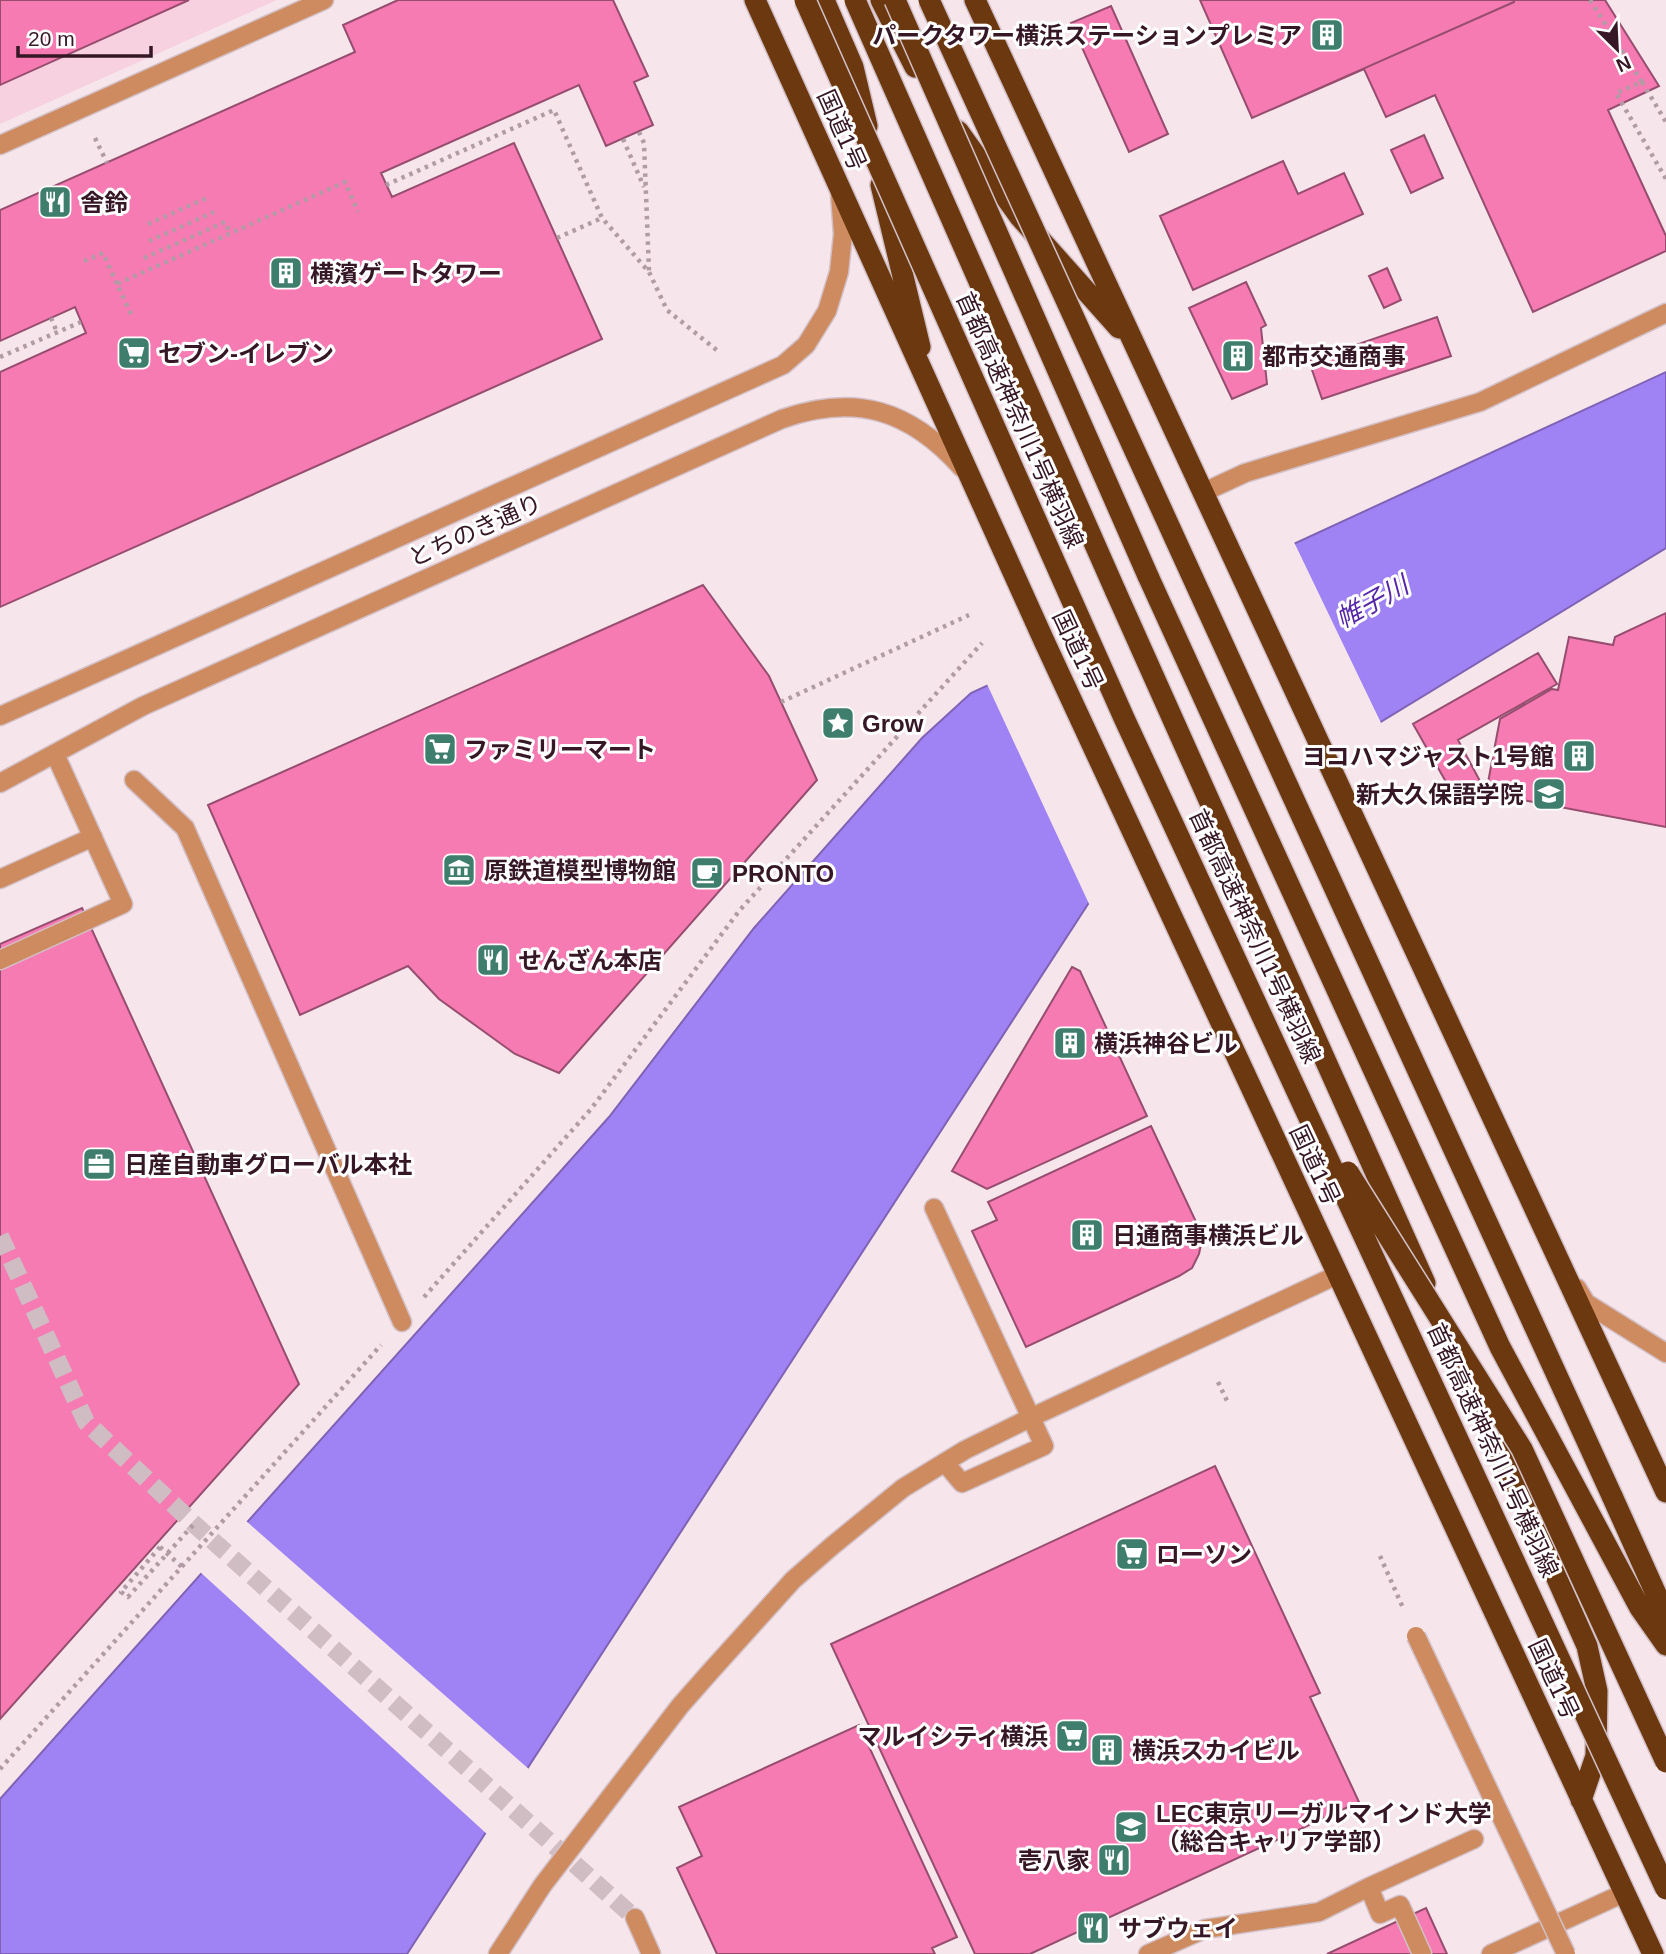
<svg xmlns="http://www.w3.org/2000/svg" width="1666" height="1954" font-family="Helvetica,'Noto Sans JP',sans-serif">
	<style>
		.built { fill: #f7d1df }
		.water { fill: #9f82f3; stroke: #8062b5; stroke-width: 2 }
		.pier { fill: #f6e5eb }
		.building { fill: #f67bb3; stroke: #964d6e; stroke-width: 2 }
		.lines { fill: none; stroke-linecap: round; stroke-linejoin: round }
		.minor-tunnel { stroke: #d0bcc3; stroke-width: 18; stroke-dasharray: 18 9; stroke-linecap: butt }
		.minor-casing { stroke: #d3c0c7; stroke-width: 21 }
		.highway-casing { stroke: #d3c0c7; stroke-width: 24 }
		.path { stroke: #b19ba4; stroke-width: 4.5; stroke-dasharray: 3.5 5; stroke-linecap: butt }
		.minor { stroke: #ce8b60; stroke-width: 18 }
		.highway { stroke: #6b3810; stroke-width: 21 }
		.minor-bridge-casing { stroke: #d3c0c7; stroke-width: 21; stroke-linecap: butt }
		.highway-bridge-casing { stroke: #d3c0c7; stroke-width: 24; stroke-linecap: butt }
		.path-bridge { stroke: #b19ba4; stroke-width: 4.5; stroke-dasharray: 3.5 5; stroke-linecap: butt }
		.minor-bridge { stroke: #ce8b60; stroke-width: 18 }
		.highway-bridge { stroke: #6b3810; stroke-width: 21 }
		.labels { text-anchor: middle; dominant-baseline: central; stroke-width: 6; stroke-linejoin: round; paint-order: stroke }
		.poi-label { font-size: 24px; font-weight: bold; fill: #361725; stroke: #fff; text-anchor: start }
		.street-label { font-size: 24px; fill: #361725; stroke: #fff }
		.water-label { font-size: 26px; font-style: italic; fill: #5524a7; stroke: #fff }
	</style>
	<rect width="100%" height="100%" fill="#f6e5eb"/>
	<path class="built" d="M0,0H277L0,124Z"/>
	<path class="water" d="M1666,372V548L1092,898L407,1954H0V1799L609,1117L754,928L922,738L971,693Z"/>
	<path class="pier" d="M1293,540L1382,725L1094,900L1090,906L986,682Z
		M245,1520L530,1770L488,1835L199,1571Z"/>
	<path class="building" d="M0,0H189L0,85Z
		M398,0H613L648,76L634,82L653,125L606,146L579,85L381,173L392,197L514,143L602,339L0,607V372L86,333L75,307L0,341V210L355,52L343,25Z
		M1200,0H1514V2L1252,118Z
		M1200,0H1605L1659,86L1608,110L1666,236V251L1533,312L1435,95L1386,117L1364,69L1252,118Z
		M1111,6L1168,134L1129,152L1071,23Z
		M1424,135L1443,178L1411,193L1391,150Z
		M1283,161L1298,194L1344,173L1363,214L1193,290L1160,216Z
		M1387,268L1401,300L1384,308L1369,276Z
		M1246,282L1266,325L1261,328L1267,384L1232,399L1189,308Z
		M1437,317L1451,356L1322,399L1309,361Z
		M703,585L769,676L817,780L559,1073L515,1054L439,999L408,966L300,1015L208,805Z
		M1666,613V827L1486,793L1500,719L1552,689L1558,690L1569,637L1613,645L1615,637Z
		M1538,653L1557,684L1458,740L1480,781L1454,796L1413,724Z
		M82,908L299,1384L0,1719V944Z
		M1072,967L1080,971L1147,1116L987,1189L952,1171Z
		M1151,1126L1198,1226L1202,1240L1199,1254L1192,1268L1179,1276L1026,1347L972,1231L997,1220L988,1202Z
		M1215,1466L1320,1693L1310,1697L1359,1802L1030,1954H975L831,1644Z
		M859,1725L957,1937L932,1948L935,1954H717L677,1868L702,1856L679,1807Z
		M1426,1908L1447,1954H1327L1411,1915Z"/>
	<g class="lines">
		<path class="minor-tunnel" d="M0,1236L86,1422L194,1524L635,1918"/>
		<defs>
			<path id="minor" d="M0,145L324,0
				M1202,493L1245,473L1480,402L1666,313
				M0,716L783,365L806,345L827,311L839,272L843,234L840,195
				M134,780L185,828L402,1322
				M0,783L143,706L782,419C856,393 910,410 962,468
				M0,879L93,837
				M0,960L123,904L55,754
				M934,1208L1044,1446L962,1483L945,1463
				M1577,1288L1586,1303L1666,1353
				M635,1918L651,1954
				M498,1954L542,1886L680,1706L710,1672L793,1580L832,1546L903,1488L965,1450L1030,1418L1337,1275
				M1148,1954L1205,1929L1319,1912L1369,1887
				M1422,1954L1400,1905L1380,1914L1369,1887L1474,1839
				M1491,1954L1624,1893"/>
			<path id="highway" d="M755,0L1045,643L1653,1954
				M824,0L853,67L867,126
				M881,0L915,67
				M975,0L1666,1492
				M958,131L1020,217L1119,328
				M881,185L920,347
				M1148,576L1500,1347L1640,1608L1666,1645
				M1115,590L1425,1283
				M1463,1367L1587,1646L1597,1691L1596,1756L1581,1800
				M1612,1496L1666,1616"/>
		</defs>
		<use href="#minor" class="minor-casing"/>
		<use href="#highway" class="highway-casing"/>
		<path class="path" d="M1590,0L1642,82L1616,93L1666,179
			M1642,82L1666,122
			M639,132L644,143L649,271
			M95,138L107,163
			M623,139L644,187
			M386,185L554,110L602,218L649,272L667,310L719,352
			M148,224L209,197
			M557,238L602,218
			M149,241L214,212
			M144,258L225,222L230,233
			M84,261L103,253L117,284
			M131,314L117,284L345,182L358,212
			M51,318L57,332
			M0,357L81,322
			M781,702L969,615
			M424,1297L591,1109L739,911L982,643
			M1218,1382L1229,1405
			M160,1547L182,1567
			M1380,1556L1404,1610
			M0,1769L381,1345"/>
		<use href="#minor" class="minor"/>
		<use href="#highway" class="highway"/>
		<defs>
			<path id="minor-bridge" d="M1416,1636L1566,1954"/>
			<path id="highway-bridge" d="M805,0L1124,718L1666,1889
				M855,0L1115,590
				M895,0L1148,576
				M929,0L1612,1496
				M1348,1172L1522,1449L1666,1762"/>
		</defs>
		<use href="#minor-bridge" class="minor-bridge-casing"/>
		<use href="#highway-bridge" class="highway-bridge-casing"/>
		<path class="path-bridge" d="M160,1547L121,1592L128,1597L194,1524"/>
		<use href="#minor-bridge" class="minor-bridge"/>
		<use href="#highway-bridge" class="highway-bridge"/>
	</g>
	<defs>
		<symbol id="building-square" viewBox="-11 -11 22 22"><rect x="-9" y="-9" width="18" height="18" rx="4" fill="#3f7e6d" stroke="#fff"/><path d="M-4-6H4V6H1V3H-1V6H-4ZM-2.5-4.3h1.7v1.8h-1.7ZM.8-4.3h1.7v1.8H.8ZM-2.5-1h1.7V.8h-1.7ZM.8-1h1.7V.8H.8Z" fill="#fff"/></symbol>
		<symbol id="restaurant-square" viewBox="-11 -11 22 22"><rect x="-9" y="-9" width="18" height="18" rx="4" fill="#3f7e6d" stroke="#fff"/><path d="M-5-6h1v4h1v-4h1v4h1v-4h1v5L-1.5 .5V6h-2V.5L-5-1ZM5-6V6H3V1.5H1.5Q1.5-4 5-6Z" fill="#fff"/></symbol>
		<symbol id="supermarket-square" viewBox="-11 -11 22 22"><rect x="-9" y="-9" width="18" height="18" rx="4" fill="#3f7e6d" stroke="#fff"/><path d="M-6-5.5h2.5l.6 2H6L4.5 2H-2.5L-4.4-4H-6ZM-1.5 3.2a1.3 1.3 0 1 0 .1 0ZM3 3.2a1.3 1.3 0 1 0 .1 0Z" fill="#fff"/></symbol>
		<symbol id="sight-square" viewBox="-11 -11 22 22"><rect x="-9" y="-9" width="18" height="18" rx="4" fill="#3f7e6d" stroke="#fff"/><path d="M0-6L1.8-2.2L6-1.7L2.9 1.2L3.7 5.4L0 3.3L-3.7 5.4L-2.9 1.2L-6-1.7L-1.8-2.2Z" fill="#fff"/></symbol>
		<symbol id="university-square" viewBox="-11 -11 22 22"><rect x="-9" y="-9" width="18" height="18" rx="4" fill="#3f7e6d" stroke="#fff"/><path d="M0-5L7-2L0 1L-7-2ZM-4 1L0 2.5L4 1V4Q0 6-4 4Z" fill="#fff"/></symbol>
		<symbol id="museum-square" viewBox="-11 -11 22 22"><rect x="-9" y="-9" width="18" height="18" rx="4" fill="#3f7e6d" stroke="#fff"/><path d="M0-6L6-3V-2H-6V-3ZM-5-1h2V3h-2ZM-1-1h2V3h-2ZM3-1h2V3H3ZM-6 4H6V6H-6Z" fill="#fff"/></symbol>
		<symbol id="cafe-square" viewBox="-11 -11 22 22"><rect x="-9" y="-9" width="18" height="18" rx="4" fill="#3f7e6d" stroke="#fff"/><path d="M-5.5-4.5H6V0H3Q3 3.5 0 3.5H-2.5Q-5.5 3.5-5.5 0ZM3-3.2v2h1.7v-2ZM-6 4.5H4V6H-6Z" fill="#fff"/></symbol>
		<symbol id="office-square" viewBox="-11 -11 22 22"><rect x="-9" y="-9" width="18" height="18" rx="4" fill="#3f7e6d" stroke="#fff"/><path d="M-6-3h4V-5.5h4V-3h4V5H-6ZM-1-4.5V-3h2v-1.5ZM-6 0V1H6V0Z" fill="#fff"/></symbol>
	</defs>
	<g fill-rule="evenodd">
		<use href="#building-square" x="1308" y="16" width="38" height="38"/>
		<use href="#restaurant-square" x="36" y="183" width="38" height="38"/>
		<use href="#building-square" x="267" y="254" width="38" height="38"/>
		<use href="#supermarket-square" x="115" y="334" width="38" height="38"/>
		<use href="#building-square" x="1219" y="337" width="38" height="38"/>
		<use href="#sight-square" x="819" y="704" width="38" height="38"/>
		<use href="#supermarket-square" x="421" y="730" width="38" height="38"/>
		<use href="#building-square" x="1560" y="737" width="38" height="38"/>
		<use href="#university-square" x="1530" y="775" width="38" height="38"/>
		<use href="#museum-square" x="440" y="851" width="38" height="38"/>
		<use href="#cafe-square" x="688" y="854" width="38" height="38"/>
		<use href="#restaurant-square" x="474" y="941" width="38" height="38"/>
		<use href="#building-square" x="1051" y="1024" width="38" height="38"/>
		<use href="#office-square" x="80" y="1145" width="38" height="38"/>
		<use href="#building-square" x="1068" y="1216" width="38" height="38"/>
		<use href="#supermarket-square" x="1113" y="1535" width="38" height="38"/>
		<use href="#supermarket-square" x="1053" y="1717" width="38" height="38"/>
		<use href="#building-square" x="1088" y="1731" width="38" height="38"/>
		<use href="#university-square" x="1112" y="1808" width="38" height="38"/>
		<use href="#restaurant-square" x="1095" y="1841" width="38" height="38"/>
		<use href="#restaurant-square" x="1074" y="1909" width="38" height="38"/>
	</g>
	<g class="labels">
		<g class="poi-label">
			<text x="1302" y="35" text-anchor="end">パークタワー横浜ステーションプレミア</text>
			<text x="80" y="202">舎鈴</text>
			<text x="310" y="273">横濱ゲートタワー</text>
			<text x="158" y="353">セブン-イレブン</text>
			<text x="1262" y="356">都市交通商事</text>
			<text x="862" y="723">Grow</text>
			<text x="464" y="749">ファミリーマート</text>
			<text x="1554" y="756" text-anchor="end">ヨコハマジャスト1号館</text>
			<text x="1524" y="794" text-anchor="end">新大久保語学院</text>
			<text x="484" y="870">原鉄道模型博物館</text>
			<text x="732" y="873">PRONTO</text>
			<text x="518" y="960">せんざん本店</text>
			<text x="1094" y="1043">横浜神谷ビル</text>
			<text x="124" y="1164">日産自動車グローバル本社</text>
			<text x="1112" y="1235">日通商事横浜ビル</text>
			<text x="1156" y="1554">ローソン</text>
			<text x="1048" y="1736" text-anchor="end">マルイシティ横浜</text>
			<text x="1132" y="1750">横浜スカイビル</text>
			<text x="1156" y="1813">LEC東京リーガルマインド大学<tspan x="1156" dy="28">（総合キャリア学部）</tspan></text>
			<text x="1090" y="1860" text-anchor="end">壱八家</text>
			<text x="1118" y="1928">サブウェイ</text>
		</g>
		<g class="street-label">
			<text transform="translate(842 130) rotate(66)">国道1号</text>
			<text transform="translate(1020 420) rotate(66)">首都高速神奈川1号横羽線</text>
			<text transform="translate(475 530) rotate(-24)">とちのき通り</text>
			<text transform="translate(1078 650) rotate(65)">国道1号</text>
			<text transform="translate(1255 936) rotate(65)">首都高速神奈川1号横羽線</text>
			<text transform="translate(1315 1165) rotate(65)">国道1号</text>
			<text transform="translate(1493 1450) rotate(65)">首都高速神奈川1号横羽線</text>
			<text transform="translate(1554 1679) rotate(65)">国道1号</text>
		</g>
		<g class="water-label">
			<text transform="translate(1372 602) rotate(-29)">帷子川</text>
		</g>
	</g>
	<g transform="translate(1617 49) rotate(156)" stroke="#ffffff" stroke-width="5" paint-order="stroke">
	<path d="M0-5L12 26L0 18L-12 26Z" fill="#361725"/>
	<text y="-10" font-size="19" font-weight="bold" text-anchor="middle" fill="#361725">N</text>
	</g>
	<path d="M18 46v10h133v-10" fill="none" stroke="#361725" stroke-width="3.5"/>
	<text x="28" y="46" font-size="21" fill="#361725" stroke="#ffffff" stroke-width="5" paint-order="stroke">20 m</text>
</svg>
